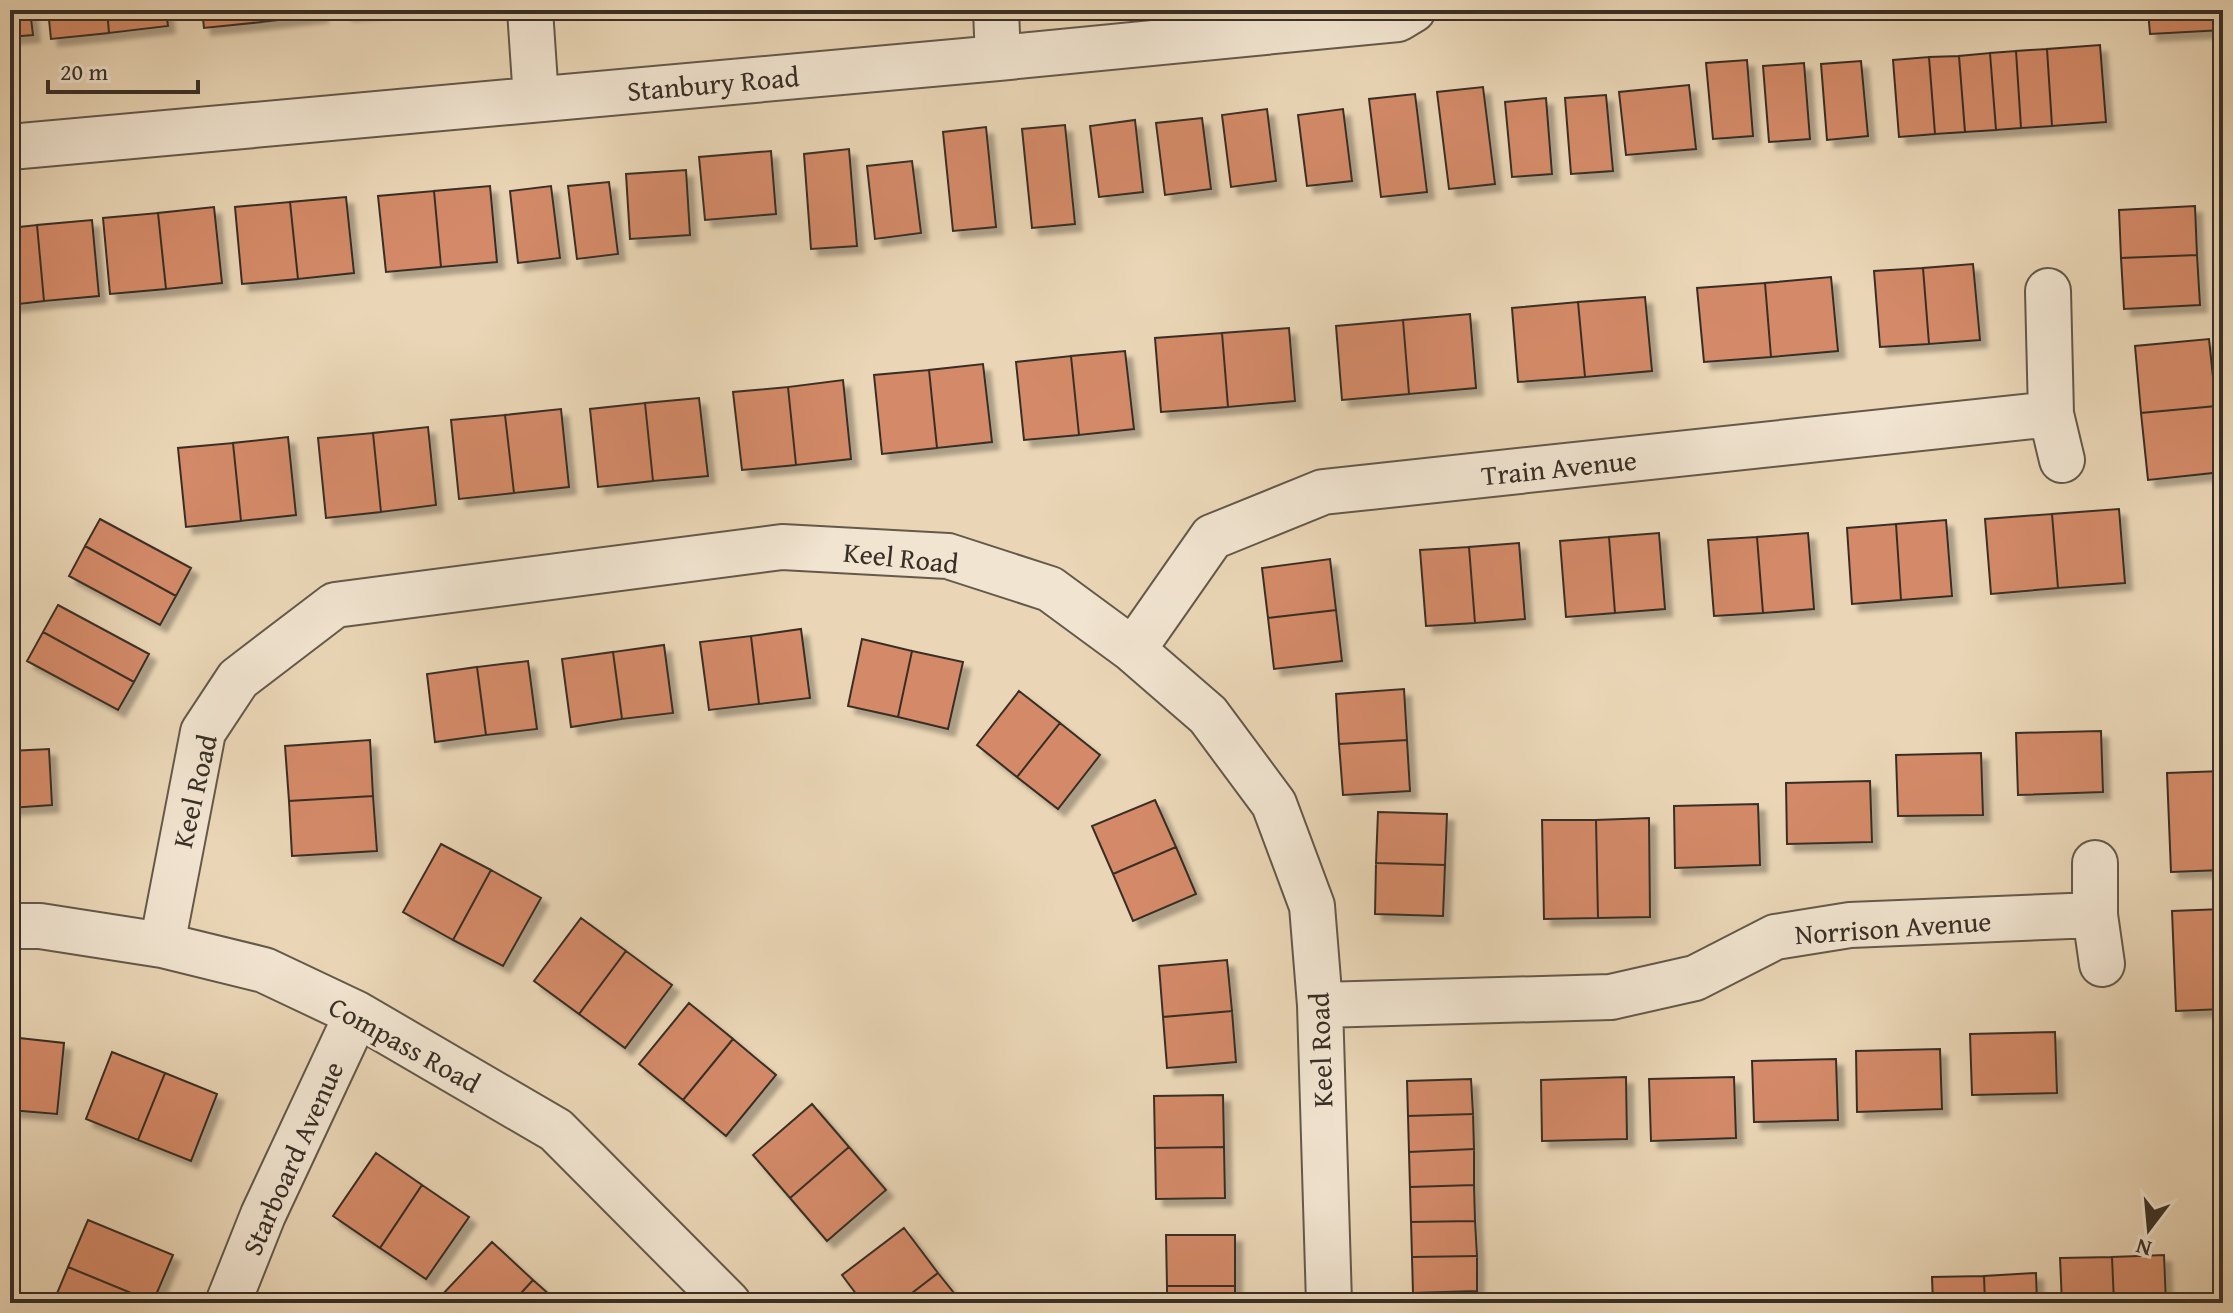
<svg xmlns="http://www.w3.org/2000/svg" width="2233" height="1313" font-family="'Gentium Book Plus',serif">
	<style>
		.building { fill: #d48a67; stroke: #382f26; stroke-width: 2; filter: url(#shadow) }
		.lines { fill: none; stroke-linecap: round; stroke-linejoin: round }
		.minor-casing { stroke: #64594a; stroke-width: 48 }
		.minor { stroke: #f1e4d0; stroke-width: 44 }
		.labels { text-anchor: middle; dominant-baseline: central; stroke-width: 6; stroke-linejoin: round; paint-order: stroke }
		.street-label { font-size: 28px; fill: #382f26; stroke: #f1e4d0 }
	</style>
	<defs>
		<filter id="shadow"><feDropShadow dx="7" dy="7" stdDeviation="2" flood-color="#0004"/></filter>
	</defs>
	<rect width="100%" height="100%" fill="#ead6b6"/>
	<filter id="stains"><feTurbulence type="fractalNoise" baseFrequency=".0025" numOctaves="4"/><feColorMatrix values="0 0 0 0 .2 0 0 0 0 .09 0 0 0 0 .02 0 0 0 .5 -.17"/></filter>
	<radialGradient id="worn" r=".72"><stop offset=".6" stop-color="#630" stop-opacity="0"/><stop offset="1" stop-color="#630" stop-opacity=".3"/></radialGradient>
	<path class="building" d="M10,10H30L33,35L10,37Z
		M48,10H107L109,33L51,39Z
		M107,10H166L168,26L109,33Z
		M202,10H261L262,22L204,28Z
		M261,10H321V15L262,22Z
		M346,10H384L346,14Z
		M2148,10H2223V30L2150,34Z
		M2100,45L2106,122L2052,126L2047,49Z
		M2047,49L2052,126L2021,128L2016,51Z
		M2016,51L2021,128L1996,130L1990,53Z
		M1990,53L1996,130L1965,132L1959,56Z
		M1959,56L1965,132L1935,134L1929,57Z
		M1929,57L1935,134L1899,137L1893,60Z
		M1747,60L1753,136L1713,139L1706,63Z
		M1861,61L1868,136L1827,140L1821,64Z
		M1804,63L1810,139L1769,142L1763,66Z
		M1689,85L1696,149L1626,155L1619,92Z
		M1483,87L1495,184L1449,189L1437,92Z
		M1415,94L1427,192L1381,197L1369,99Z
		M1606,95L1613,171L1571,174L1565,98Z
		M1546,98L1552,174L1512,177L1505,102Z
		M1267,109L1276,181L1231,187L1222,115Z
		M1343,109L1352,181L1307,186L1298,115Z
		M1202,118L1211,189L1165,195L1156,123Z
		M1135,120L1143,192L1099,197L1090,126Z
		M1065,125L1075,224L1032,228L1022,129Z
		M986,127L996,227L953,231L943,132Z
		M849,149L857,246L811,249L804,154Z
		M771,151L776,214L705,220L699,157Z
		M912,161L921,233L875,239L867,166Z
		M686,170L690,235L630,239L626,174Z
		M609,182L618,254L577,259L568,186Z
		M490,186L497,262L441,267L434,191Z
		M551,186L560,258L518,263L510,191Z
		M434,191L441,267L386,272L378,196Z
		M346,197L354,273L298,279L290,202Z
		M290,202L298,279L242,284L235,207Z
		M2195,206L2197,255L2121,258L2119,210Z
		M214,207L222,283L166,289L158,213Z
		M158,213L166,289L110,294L103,218Z
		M92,220L99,296L44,301L37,225Z
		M37,225L44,301L10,305V228Z
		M2197,255L2200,305L2124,309L2121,258Z
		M1973,264L1980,340L1929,344L1923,268Z
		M1923,268L1929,344L1880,347L1874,271Z
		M1831,277L1838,351L1771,357L1765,283Z
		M1765,283L1771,357L1704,362L1697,288Z
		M1645,297L1652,371L1585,377L1578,302Z
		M1578,302L1585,377L1518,382L1512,308Z
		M1470,314L1476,388L1409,394L1403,320Z
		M1403,320L1409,394L1342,400L1336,326Z
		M1289,328L1295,401L1228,407L1222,333Z
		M1222,333L1228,407L1161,412L1155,338Z
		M2209,339L2216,406L2141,413L2135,346Z
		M1125,351L1134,429L1079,435L1071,356Z
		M1071,356L1079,435L1024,440L1016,362Z
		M983,364L992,442L937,448L929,370Z
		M929,370L937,448L882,454L874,375Z
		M843,380L851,459L796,465L788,387Z
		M788,387L796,465L742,470L733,392Z
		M699,398L708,476L653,481L645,403Z
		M645,403L653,481L598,487L590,409Z
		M2216,406L2222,472L2148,480L2141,413Z
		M561,409L569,487L514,493L505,415Z
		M505,415L514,493L459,499L451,420Z
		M428,427L436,505L381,512L373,433Z
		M373,433L381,512L326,518L318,438Z
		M288,437L296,515L241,521L233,443Z
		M233,443L241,521L186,527L178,448Z
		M2119,509L2125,583L2058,588L2052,514Z
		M2052,514L2058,588L1991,594L1985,519Z
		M100,519L191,568L176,596L85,546Z
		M1946,520L1952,596L1901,600L1896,524Z
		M1896,524L1901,600L1852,604L1847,528Z
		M1659,533L1665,609L1615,613L1609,537Z
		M1808,533L1814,609L1763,613L1757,537Z
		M1609,537L1615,613L1566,617L1560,541Z
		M1757,537L1763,613L1714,616L1708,540Z
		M1519,543L1525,619L1475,623L1469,547Z
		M85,546L176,596L160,625L69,576Z
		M1469,547L1475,623L1426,626L1420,550Z
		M1330,559L1336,610L1268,618L1262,568Z
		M58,605L149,654L134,682L43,632Z
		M1336,610L1342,661L1274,669L1268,618Z
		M801,629L810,698L759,704L751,636Z
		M43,632L134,682L118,710L27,661Z
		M751,636L759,704L709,710L700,642Z
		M862,639L912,651L898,717L848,706Z
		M664,645L673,713L622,719L613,652Z
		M912,651L963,662L948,729L898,717Z
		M613,652L622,719L571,727L562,659Z
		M528,661L537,729L486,735L477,667Z
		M477,667L486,735L435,742L427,674Z
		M1404,689L1407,740L1339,744L1336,694Z
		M1019,691L1060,723L1017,777L977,745Z
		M1060,723L1100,755L1058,809L1017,777Z
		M2101,731L2103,792L2018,795L2016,733Z
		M370,740L373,796L289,801L285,746Z
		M1407,740L1410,791L1343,795L1339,744Z
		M49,749L52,805L10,808V751Z
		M1981,753L1983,815L1898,816L1896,755Z
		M2223,771V870L2171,872L2167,773Z
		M1870,781L1872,842L1787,844L1786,783Z
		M373,796L377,851L292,856L289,801Z
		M1155,800L1176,847L1113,874L1092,826Z
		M1758,804L1760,865L1675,868L1674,806Z
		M1378,812L1447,814L1445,865L1376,863Z
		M1649,818L1650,917L1598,918L1596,820Z
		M1542,820H1596L1598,918L1544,919Z
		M441,844L491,870L453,940L403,912Z
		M1176,847L1196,894L1133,921L1113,874Z
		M1376,863L1445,865L1443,916L1375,914Z
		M491,870L541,898L503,966L453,940Z
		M2223,909V1009L2176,1011L2172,911Z
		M581,918L626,951L579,1014L534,981Z
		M626,951L672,985L625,1048L579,1014Z
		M1227,960L1232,1011L1163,1017L1159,966Z
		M689,1003L733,1039L683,1100L639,1064Z
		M1232,1011L1236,1062L1167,1068L1163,1017Z
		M2055,1032L2057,1093L1972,1095L1970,1034Z
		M10,1037L64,1043L57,1114L10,1110Z
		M733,1039L776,1075L726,1136L683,1100Z
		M1940,1049L1942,1109L1857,1112L1856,1051Z
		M112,1052L165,1073L138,1140L86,1119Z
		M1836,1059L1838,1120L1754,1122L1752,1061Z
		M165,1073L217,1094L191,1161L138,1140Z
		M1626,1077L1627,1139L1542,1141L1541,1080Z
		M1734,1077L1736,1138L1651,1141L1649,1079Z
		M1471,1079L1473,1114L1408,1116L1407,1081Z
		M1223,1095L1224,1147L1155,1148L1154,1096Z
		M812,1104L849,1147L790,1198L753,1155Z
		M1473,1114L1474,1149L1409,1152L1408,1116Z
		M849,1147L886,1190L827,1241L790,1198Z
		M1224,1147L1225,1198L1156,1199L1155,1148Z
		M1474,1149V1185L1410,1187L1409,1152Z
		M376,1153L422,1185L380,1248L333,1216Z
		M422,1185L469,1217L426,1279L380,1248Z
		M1474,1185L1475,1221L1411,1222L1410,1187Z
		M88,1220L173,1255L153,1302L68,1267Z
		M1475,1221L1477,1256L1412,1257L1411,1222Z
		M904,1228L938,1273L899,1303H863L842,1275Z
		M1166,1235H1235V1286H1167Z
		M492,1242L533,1280L512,1303H446L440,1297Z
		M2164,1255L2166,1303H2114L2112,1257Z
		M1477,1256V1291L1413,1293L1412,1257Z
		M2112,1257L2114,1303H2062L2060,1258Z
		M68,1267L153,1302V1303H53Z
		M938,1273L962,1303H899Z
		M2036,1273L2037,1303H1985L1984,1276Z
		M1984,1276L1985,1303H1933L1932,1277Z
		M533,1280L559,1303H512Z
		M1167,1286H1235V1303H1167Z
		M1477,1291L1478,1303H1413V1293Z
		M1907,1300L1908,1303H1855Z"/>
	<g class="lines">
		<defs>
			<path id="minor" d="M530,10L536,99
				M996,10L998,58
				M10,147L998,58L1398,19L1413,10
				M2048,291L2051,414L2062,460
				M1133,650L1212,537L1323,492L2051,414
				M2095,863V915L2102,964
				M10,926H40L162,945L264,970L357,1014L556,1130L728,1303
				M162,945L203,732L238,679L335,605L782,547L948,556L1050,589L1133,650L1208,715L1274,804L1312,906L1320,1005L1329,1303
				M1320,1005L1611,997L1695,978L1775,937L1850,925L2095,915
				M228,1303L263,1215L357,1014"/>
		</defs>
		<use href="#minor" class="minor-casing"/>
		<use href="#minor" class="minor"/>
	</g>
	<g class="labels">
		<g class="street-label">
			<text transform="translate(713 83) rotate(-5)">Stanbury Road</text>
			<text transform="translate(1559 467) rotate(-6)">Train Avenue</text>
			<text transform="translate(901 557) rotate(6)">Keel Road</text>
			<text transform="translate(194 791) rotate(-77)">Keel Road</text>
			<text transform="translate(1893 927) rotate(-4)">Norrison Avenue</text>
			<text transform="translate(405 1044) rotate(29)">Compass Road</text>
			<text transform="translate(1320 1050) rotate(-92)">Keel Road</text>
			<text transform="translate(292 1158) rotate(-66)">Starboard Avenue</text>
		</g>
	</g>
	<rect width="2233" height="1313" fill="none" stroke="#ead6b6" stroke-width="40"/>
	<rect x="12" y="12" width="2209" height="1289" fill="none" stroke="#382f26" stroke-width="4"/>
	<rect x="20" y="20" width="2193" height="1273" fill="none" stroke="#382f26" stroke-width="2"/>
	<g transform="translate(2149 1229) rotate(196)" stroke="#f1e4d0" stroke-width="6" paint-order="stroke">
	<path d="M0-6L14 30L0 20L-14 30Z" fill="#382f26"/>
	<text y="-12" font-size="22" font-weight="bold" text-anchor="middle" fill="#382f26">N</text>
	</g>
	<path d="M48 80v12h150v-12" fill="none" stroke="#382f26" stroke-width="4"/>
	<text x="60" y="80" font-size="24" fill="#382f26" stroke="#f1e4d0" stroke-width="6" paint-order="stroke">20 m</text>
	<rect width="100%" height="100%" filter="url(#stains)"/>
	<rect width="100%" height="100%" fill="url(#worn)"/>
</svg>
